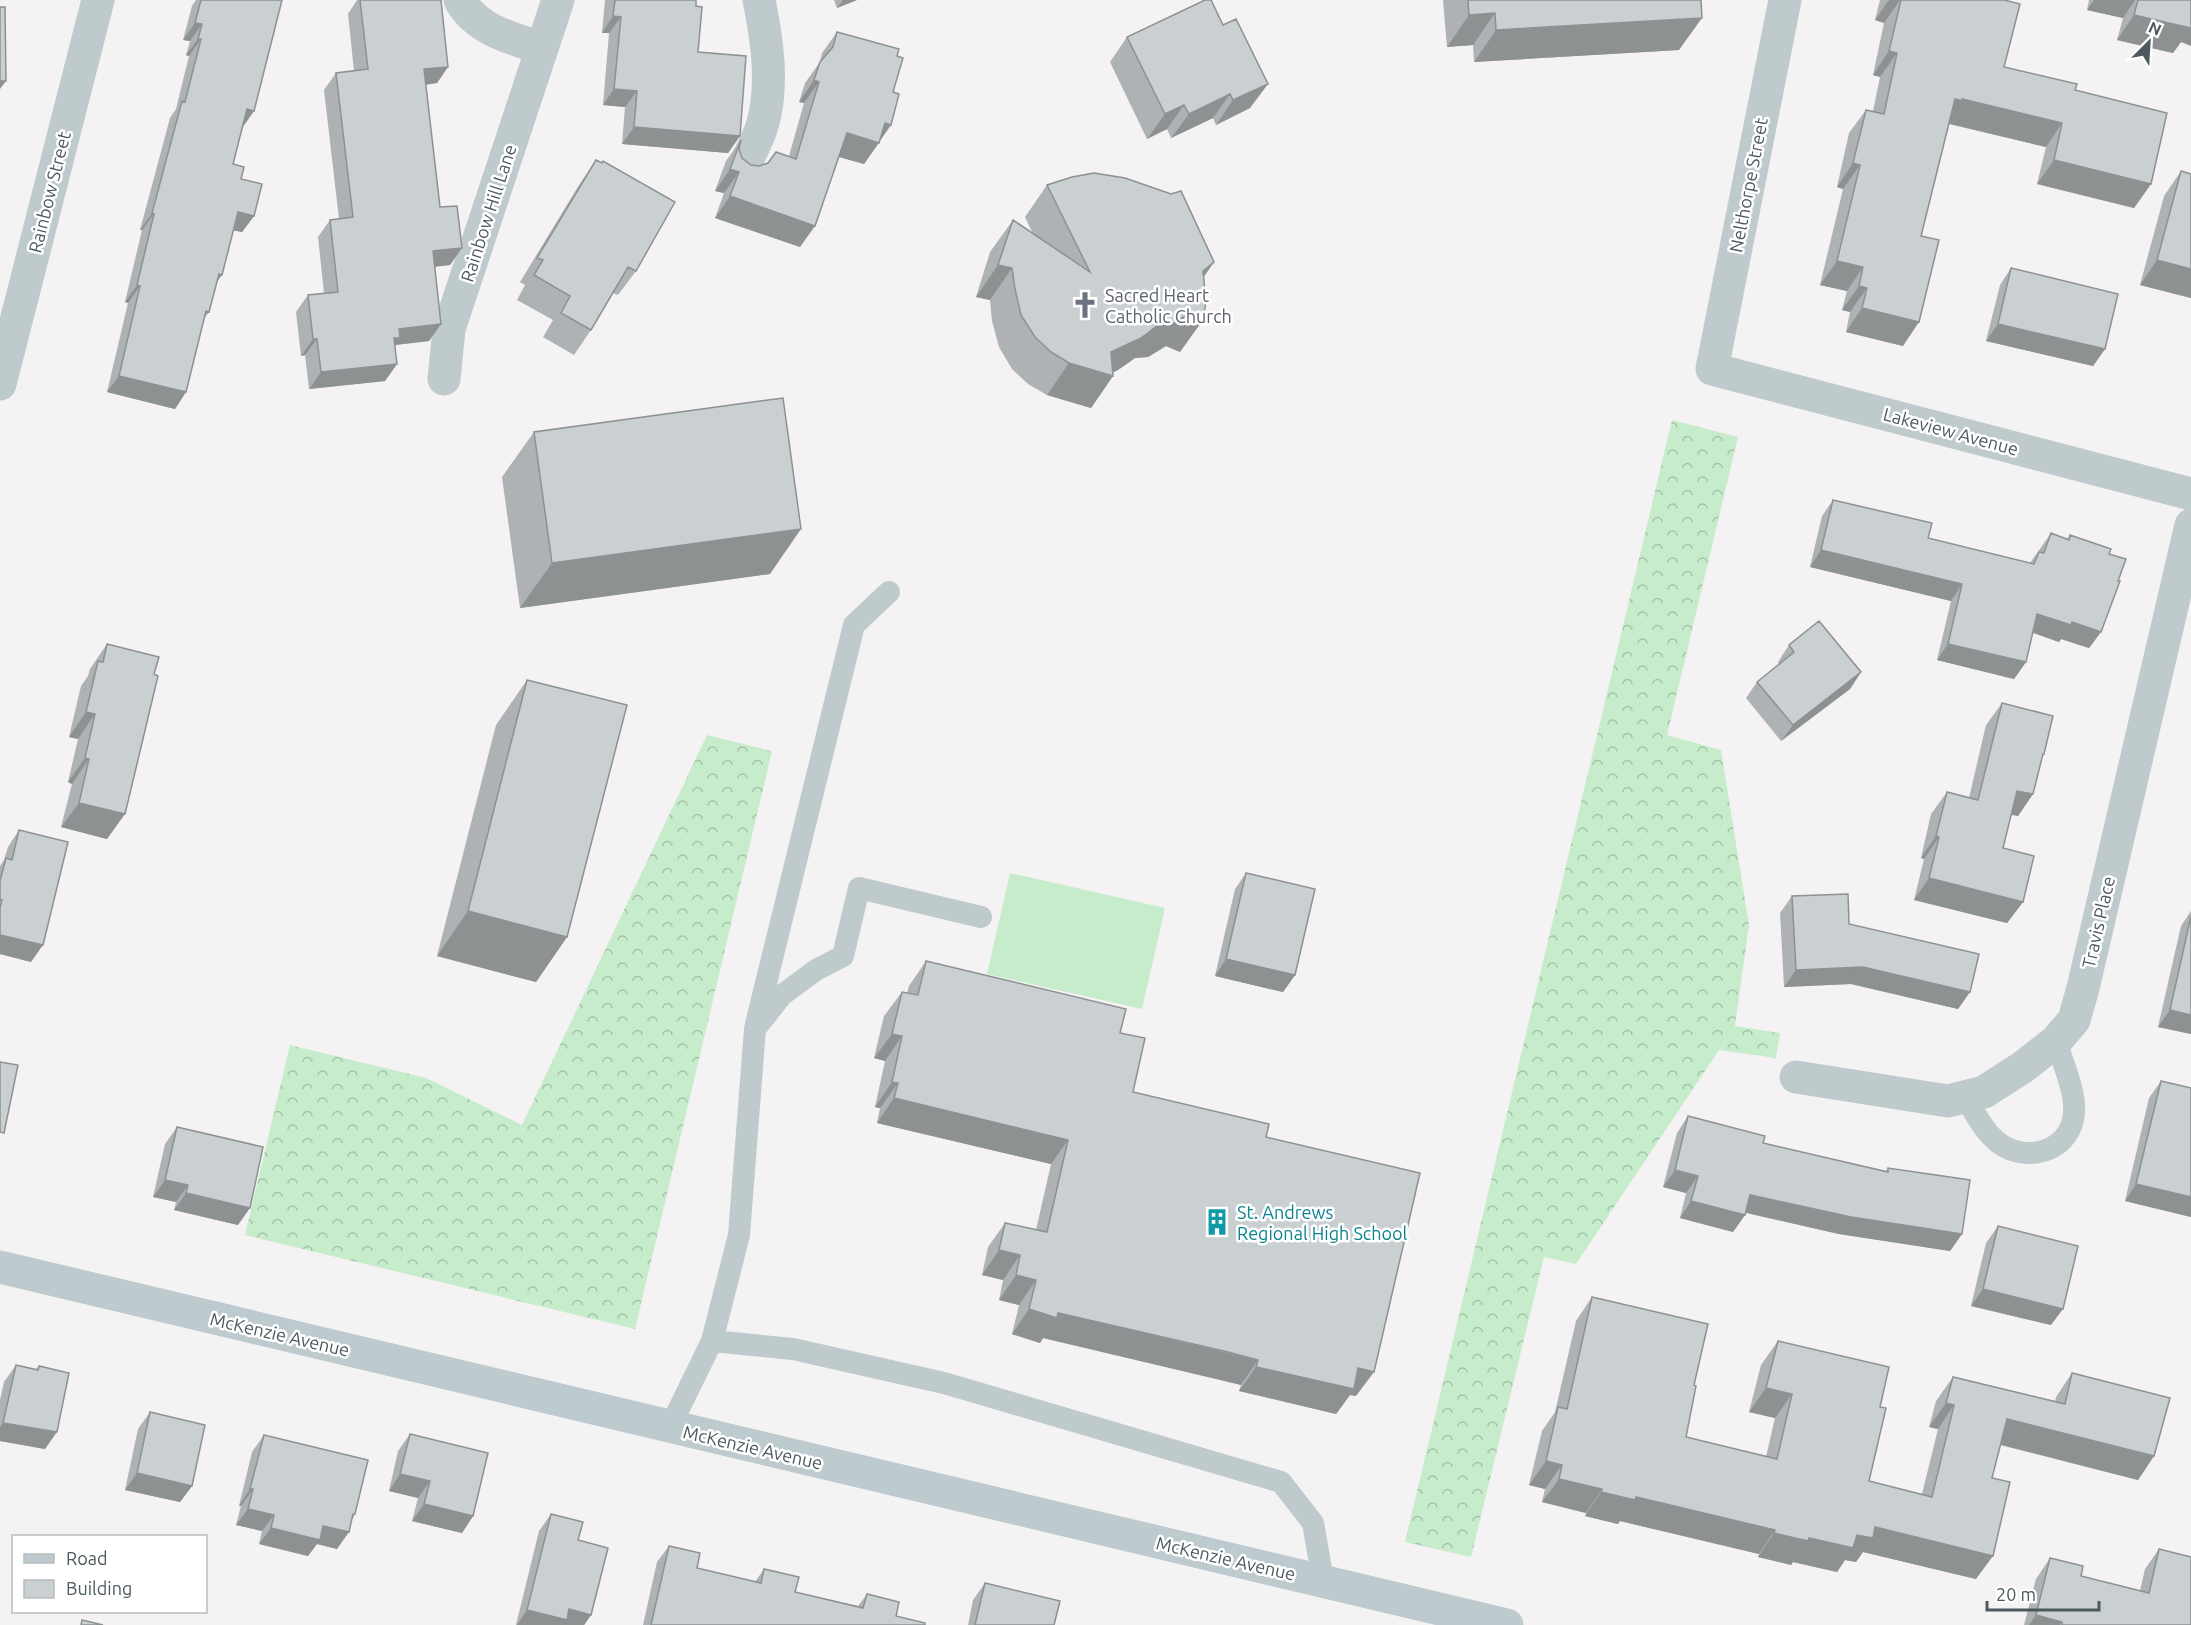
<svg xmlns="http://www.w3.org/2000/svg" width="2191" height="1625" font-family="Ubuntu,sans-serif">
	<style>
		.grass { fill: #c6eccb }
		.forest { fill: url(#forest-crowns) }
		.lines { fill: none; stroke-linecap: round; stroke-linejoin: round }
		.lane { stroke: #bfcacd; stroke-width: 22 }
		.street { stroke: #bfcacd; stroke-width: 33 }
		.secondary { stroke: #bdcace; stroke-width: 33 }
		.wall { fill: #aeb2b4 }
		.shaded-wall { fill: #8d9192 }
		.building { fill: #cacfd1; stroke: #8d9192; stroke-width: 1.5 }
		.labels { text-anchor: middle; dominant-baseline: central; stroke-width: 5; stroke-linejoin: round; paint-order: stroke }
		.street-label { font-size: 18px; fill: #4c5a5e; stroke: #fff }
		.worship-label { font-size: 18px; fill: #5b616d; stroke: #fff; text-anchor: start }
		.culture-label { font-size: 18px; fill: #0d838f; stroke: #fff; text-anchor: start }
	</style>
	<defs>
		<pattern id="forest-crowns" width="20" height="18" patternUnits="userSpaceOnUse" patternTransform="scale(1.5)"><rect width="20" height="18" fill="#c6eccb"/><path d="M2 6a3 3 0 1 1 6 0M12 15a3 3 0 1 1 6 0" fill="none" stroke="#a3c2a8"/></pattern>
	</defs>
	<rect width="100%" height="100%" fill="#f4f2f3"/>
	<path class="grass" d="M1010,873L1165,908L1142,1009L987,974Z"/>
	<path class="forest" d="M1672,420L1738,437L1667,735L1721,750L1749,925L1735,1026L1780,1033L1776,1058L1719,1050L1576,1264L1544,1257L1471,1557L1405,1542Z
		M707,735L772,751L635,1329L245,1235L290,1045L426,1078L522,1125Z"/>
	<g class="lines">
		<path class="lane" d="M756,1024L854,625L889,592
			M1965,1097C1976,1114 1986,1137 2005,1147C2034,1162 2071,1148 2074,1113C2076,1092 2062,1061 2056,1041
			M712,1341L793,1349L944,1383L1281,1482L1313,1523L1323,1580
			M670,1427L712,1341L739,1235L755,1029L782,995L816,970L843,956L859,888L981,917"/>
		<path class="street" d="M460,0C476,30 513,39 542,48
			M1785,0L1712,369L2191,494
			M743,169C749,155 758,140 762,126C774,87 767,39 759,0
			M444,379L449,329L558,0
			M0,384L98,0
			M1796,1077L1948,1101L1984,1092L2023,1067L2056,1041L2074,1020L2083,988L2191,525"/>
		<path class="secondary" d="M0,1267L1507,1625"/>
	</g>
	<path class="wall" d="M196,0H282L254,111L242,128L233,164L241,179L254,216L242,232L233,230L216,283L209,312L204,319L186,392L175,409L107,392L128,303L125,302L142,230H140L170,118L176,109L189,56L186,55L190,41L183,40L192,6Z
		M357,0H441L448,67L437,83L426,85L440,207L462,248L450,265L434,267L441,324L429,341L395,345L397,364L385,381L309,389L305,355L301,356L296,312L308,295L324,293L318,237L330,220L339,219L324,90L336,73L354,71L348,14Z
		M605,0H696L698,52L740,136L728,153L622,144L625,107L603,105L609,33H602Z
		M834,0H857L837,8Z
		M1205,0L1250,108L1216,125L1213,118L1171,138L1167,129L1147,139L1110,62L1127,37Z
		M1443,0H1701L1679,50L1474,62L1473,45L1447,47Z
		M1880,0H2004V67L2075,90L2151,184L2134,208L2037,184L2046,147L1949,124L1921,236L1903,346L1846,332L1850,312L1842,310L1847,291L1820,285L1843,189L1837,187L1849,133L1866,110L1873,111L1880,77L1873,75L1884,23L1875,20Z
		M2089,0H2191L2181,42L2173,53L2117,40L2123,18L2087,10Z
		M837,32L880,140L879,143L864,164L839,157L800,247L715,218L724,193L715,191L726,161L741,140L739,149L742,158L751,165L759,166L789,156L804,103L799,102L805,83L820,62L822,53Z
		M596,160L636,271L618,295L613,293L591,330L574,355L543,337L553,320L517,300L525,285L520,282L579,185Z
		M2181,171L2191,174V298L2140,285L2164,196Z
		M1047,185L1214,262L1203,277L1180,352L1166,346L1148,357L1135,358L1118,370L1113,372V376L1091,408L1047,395L1028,384L1012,369L999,347L992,321L990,300L976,297L990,252L1013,220L1033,234L1025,217Z
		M2011,268L2105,349L2093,366L1986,341L2000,285Z
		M534,432L770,574L520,608L502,477Z
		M1833,500L1928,538L2030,563L2051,533L2067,539L2070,535L2109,554L2101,632L2089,648L2061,639L2059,642L2033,633L2026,662L2014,679L1937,660L1951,601L1810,567L1822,516Z
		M107,644V839L61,827L72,784L68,782L78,739L69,737L81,686L88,676L90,669Z
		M1789,645L1861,672L1850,689L1781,741L1746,698L1757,682L1779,664L1778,662Z
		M527,680L567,937L536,982L437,956L496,725Z
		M2002,703L2044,754L2042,758L2033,794L2018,816L2011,815L2003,848L2023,902L2007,923L1914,900L1924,859L1921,858L1931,814L1947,792L1969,798L1986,725Z
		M19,830L31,962L0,954V866L4,860L8,847Z
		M1246,873L1295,975L1283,992L1215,976L1235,889Z
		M1792,896L1849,924L1970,992L1958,1009L1851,984L1784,987L1780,913Z
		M2191,911V1034L2158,1027L2181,926Z
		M926,961L1120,1033L1133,1092L1266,1137L1356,1396L1350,1395L1336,1414L1239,1391L1241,1385L1211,1377L1043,1338L1040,1343L1012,1334L1019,1305L999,1300L1003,1280L982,1275L988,1247L1005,1223L1036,1230L1051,1164L877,1123L880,1108L875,1107L885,1061L874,1058L884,1016L902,992L907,993L909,986Z
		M2161,1081L2191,1217L2125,1201L2149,1098Z
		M1688,1116L1763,1143L1886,1171L1888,1168L1962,1234L1950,1251L1839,1234L1746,1213L1733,1232L1680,1218L1686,1193L1663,1187L1677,1133Z
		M177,1127L238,1225L174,1210L176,1202L153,1197L165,1144Z
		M1998,1226L2051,1325L1971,1306L1986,1243Z
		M1592,1297L1694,1385L1686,1437L1766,1457L1775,1418L1749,1412L1761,1365L1778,1341L1880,1407L1869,1481L1922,1494L1938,1429L1929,1427L1936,1401L1953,1377L2055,1401L2056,1397L2072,1373L2154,1456L2138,1480L2000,1445L1992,1478L1976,1579L1863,1552L1856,1562L1845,1560L1837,1572L1793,1562L1791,1565L1758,1557L1759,1554L1620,1521L1618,1524L1585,1516L1586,1513L1542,1502L1545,1489L1529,1485L1542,1431L1555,1412L1576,1321Z
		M16,1365L36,1369L39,1366L45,1449L0,1441V1400L4,1382Z
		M150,1412L192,1486L180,1502L125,1490L138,1429Z
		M410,1434L473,1516L462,1533L412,1521L418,1498L389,1491L398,1451Z
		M264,1435L355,1514L337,1549L317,1544L308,1556L259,1544L262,1531L236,1525L241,1506H239L252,1452Z
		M551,1514L578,1540L591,1615L584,1625H516L539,1531Z
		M669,1546L697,1568L755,1582L764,1569L795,1592L858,1606L867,1594L896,1616L925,1625H643L657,1562Z
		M2159,1549L2191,1625H2024L2036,1579L2050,1558L2081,1576L2140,1591L2145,1569Z
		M985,1583L1054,1625H968L973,1600Z"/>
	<path class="shaded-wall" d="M843,0H857L837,8Z
		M1889,0H1900L1884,23L1875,20Z
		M2094,0H2135L2123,18L2087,10Z
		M1495,13L1473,45L1447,47L1469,15Z
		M2134,15L2191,20V46L2181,42L2173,53L2117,40Z
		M613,16L621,17L609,33H602Z
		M1702,18L1679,50L1474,62L1496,30Z
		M195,23L202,24L190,41L183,40Z
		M198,39H201L189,56L186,55Z
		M1889,51L1897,53L1880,77L1873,75Z
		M448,67L437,83L412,86L424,69Z
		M814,80L819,82L804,103L799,102Z
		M0,81H6L0,89Z
		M1268,84L1250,108L1216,125L1233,100Z
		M614,89L637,91L625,107L603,105Z
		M1230,94L1213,118L1171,138L1189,114Z
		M1955,99H1962L2062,123L2046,147L1946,123Z
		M1184,105L1167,129L1147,139L1165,114Z
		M247,109L254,111L242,128Z
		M885,123L891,125L864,164L832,155L847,133Z
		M634,127L740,136L728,153L622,144Z
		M2054,160L2151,184L2134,208L2037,184Z
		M1853,163L1860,165L1843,189L1837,187Z
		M730,169L739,172L724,193L715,191Z
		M730,196L815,226L800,247L715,218Z
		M238,212L254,216L242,232L226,229Z
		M152,213L154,214L142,230H140Z
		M462,248L450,265L421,268L433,251Z
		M2157,260L2191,269V298L2140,285Z
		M1837,261L1863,267L1847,291L1820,285Z
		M1214,262L1192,294L1203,271Z
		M998,265L1012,268L990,300L976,297Z
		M219,274L222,275L210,291Z
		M137,285L140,286L128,303L125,302Z
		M1859,286L1867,288L1850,312L1842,310Z
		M1862,308L1919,322L1903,346L1846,332Z
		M1188,314L1203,320L1180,352L1166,346L1148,357L1135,358L1118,370L1108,375L1113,376L1091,408L1047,395L1069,363L1111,352L1157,326Z
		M441,324L429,341L395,345L382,355L399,329Z
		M1998,324L2105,349L2093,366L1986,341Z
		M313,339H317L305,355L301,356Z
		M397,364L385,381L309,389L321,372Z
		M119,376L186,392L175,409L107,392Z
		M801,529L770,574L520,608L552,563Z
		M1821,550L1962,584L1951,601L1810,567Z
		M2037,614L2072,622L2101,632L2089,648L2061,639L2059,642L2026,630Z
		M1948,644L2026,662L2014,679L1937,660Z
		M1861,672L1850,689L1781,741L1793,725Z
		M86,712L95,714L78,739L69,737Z
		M85,758L89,759L72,784L68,782Z
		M2017,791L2033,794L2018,816L2002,812Z
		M79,803L125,814L107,839L61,827Z
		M1936,836L1939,837L1924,859L1921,858Z
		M1929,878L2023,902L2007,923L1914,900Z
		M468,911L567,937L536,982L437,956Z
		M0,935L43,945L31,962L0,954Z
		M1226,959L1295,975L1283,992L1215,976Z
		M1863,967L1970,992L1958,1009L1851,984L1784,987L1796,970Z
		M2170,1010L2191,1015V1034L2158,1027Z
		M892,1034L902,1036L885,1061L874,1058Z
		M892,1082L898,1083L880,1108L875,1107Z
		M894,1098L1068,1140L1051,1164L877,1123Z
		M1675,1170L1698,1176L1686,1193L1663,1187Z
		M165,1180L188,1185L176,1202L153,1197Z
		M2136,1184L2191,1197V1217L2125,1201Z
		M186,1193L250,1208L238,1225L174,1210Z
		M1750,1195L1962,1234L1950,1251L1839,1234L1739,1211Z
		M1691,1201L1745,1215L1733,1232L1680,1218Z
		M999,1250L1020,1255L1003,1280L982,1275Z
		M1016,1275L1036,1280L1019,1305L999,1300Z
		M1983,1289L2063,1309L2051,1325L1971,1306Z
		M1029,1309L1058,1313L1258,1360L1241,1385L1043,1338L1040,1343L1012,1334Z
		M1256,1367L1358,1368L1374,1372L1356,1396L1350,1395L1336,1414L1239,1391Z
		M1766,1388L1792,1394L1775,1418L1749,1412Z
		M1946,1403L1954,1405L1938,1429L1929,1427Z
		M2007,1419L2154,1456L2138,1480L1990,1442Z
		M3,1423L57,1432L45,1449L0,1441V1427Z
		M1546,1461L1562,1465L1545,1489L1529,1485Z
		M137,1473L192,1486L180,1502L125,1490Z
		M400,1474L430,1481L418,1498L389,1491Z
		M1559,1479L1602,1489L1586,1513L1542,1502Z
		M250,1489H253L241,1506H239Z
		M1601,1492L1636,1497L1775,1530L1759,1554L1620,1521L1618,1524L1585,1516Z
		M424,1504L473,1516L462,1533L412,1521Z
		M248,1509L274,1515L262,1531L236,1525Z
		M323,1526L349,1532L337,1549L317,1544L308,1556L259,1544L271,1528Z
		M1875,1527L1993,1556L1976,1579L1863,1552L1856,1562L1845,1560L1837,1572L1793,1562L1791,1565L1758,1557L1774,1533L1809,1538L1857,1535Z
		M569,1609L591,1615L584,1625H517L527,1610Z
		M2036,1615L2062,1622L2060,1625H2029Z"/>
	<path class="building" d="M201,0H282L254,111L247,109L233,164L244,167L241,179L262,184L254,216L238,212L222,275L219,274L209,312L206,311L186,392L119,376L140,286L137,285L154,214L152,213L182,101L185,102L201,39H198L202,24L195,23Z
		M360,0H441L448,67L424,69L440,207L457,206L462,248L433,251L441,324L399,329L400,338H394L397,364L321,372L317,339H313L308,295L338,292L330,220L353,217L336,73L368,69Z
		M615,0H696V6L702,7L698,52L746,56L740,136L634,127L637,91L614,89L621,17L613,16Z
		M1205,0H1211L1223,25L1236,19L1268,84L1233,100L1230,94L1189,114L1184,105L1165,114L1127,37Z
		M1468,0H1701L1702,18L1496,30L1495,13L1469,15Z
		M1901,0H2004L2020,4L2004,67L2077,84L2075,90L2167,113L2151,184L2054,160L2062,123L1962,99V101L1955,99L1921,236L1939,240L1919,322L1862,308L1867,288L1859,286L1863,267L1837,261L1860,165L1853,163L1866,110L1884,114L1897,53L1889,51Z
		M2138,0H2191V28L2134,15Z
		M0,7H5L6,81H0Z
		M837,32L899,49L897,56L903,58L893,92L899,94L891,125L885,123L879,143L847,133L815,226L730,196L739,172L730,169L741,140L739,149L742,158L751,165L759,166L768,163L776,152L796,159L819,82L814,80L820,62L833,47Z
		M596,160L602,163L603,161L675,202L636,271L628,267L591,330L561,313L570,296L534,275L543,260L537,258Z
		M2181,171L2191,174V269L2157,260Z
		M1094,173L1125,178L1171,194L1181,191L1214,262L1203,271L1206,301L1203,320L1188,314L1171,325L1157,326L1141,338L1111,352L1113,376L1069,363L1051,352L1035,337L1021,315L1015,289L1012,268L998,265L1013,220L1090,272L1047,185L1072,177Z
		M2011,268L2118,294L2105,349L1998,324Z
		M783,398L801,529L552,563L534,432Z
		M1833,500L1932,523L1928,538L2034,564L2039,552L2044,553L2051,533L2069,540L2070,535L2111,549L2109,554L2126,559L2118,581H2120L2101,632L2072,622L2071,625L2037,614L2026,662L1948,644L1962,584L1821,550Z
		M1819,621L1861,672L1793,725L1757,682L1794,652L1789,645Z
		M107,644L159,657L154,674L158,676L125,814L79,803L89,759L85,758L95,714L86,712L98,661L103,662Z
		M527,680L627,705L567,937L468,911Z
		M2002,703L2053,716L2044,754H2043L2033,794L2017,791L2003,848L2034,856L2023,902L1929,878L1939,837L1936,836L1947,792L1978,800Z
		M19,830L68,842L43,945L0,935V908L2,900H0V881L6,858L12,860Z
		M1246,873L1315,889L1295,975L1226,959Z
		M1848,894L1849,924L1979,954L1970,992L1863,967L1796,970L1792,896Z
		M2191,916V1015L2170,1010Z
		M926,961L1126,1009L1120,1033L1145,1038L1133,1092L1269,1124L1266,1137L1420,1173L1374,1372L1358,1368L1354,1389L1256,1367L1258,1360L1228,1352L1058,1313L1057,1318L1029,1309L1036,1280L1016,1275L1020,1255L999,1250L1005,1223L1047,1232L1068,1140L894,1098L898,1083L892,1082L902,1036L892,1034L902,992L918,995Z
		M0,1062L18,1065L4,1133L0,1132Z
		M2161,1081L2191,1088V1197L2136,1184Z
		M1688,1116L1765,1136L1763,1143L1888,1172V1168L1970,1180L1962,1234L1851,1217L1750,1195L1745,1215L1691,1201L1698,1176L1675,1170Z
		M177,1127L263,1147L250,1208L186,1193L188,1185L165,1180Z
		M1998,1226L2078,1246L2063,1309L1983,1289Z
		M1592,1297L1708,1324L1694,1385L1696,1386L1686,1437L1777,1459L1792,1394L1766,1388L1778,1341L1889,1367L1880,1407L1886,1408L1869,1481L1932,1497L1954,1405L1946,1403L1953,1377L2065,1404L2072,1373L2170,1398L2154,1456L2007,1419L1992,1478L2010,1482L1993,1556L1875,1527L1873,1538L1857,1535L1853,1548L1809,1538L1808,1541L1774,1533L1775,1530L1636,1497L1635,1500L1601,1492L1602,1489L1559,1479L1562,1465L1546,1461L1558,1407L1567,1409Z
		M16,1365L38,1370L39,1366L69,1373L57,1432L3,1423Z
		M150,1412L205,1425L192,1486L137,1473Z
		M410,1434L488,1453L473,1516L424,1504L430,1481L400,1474Z
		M264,1435L368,1460L355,1514H353L349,1532L323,1526L320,1540L271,1528L274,1515L248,1509L253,1489H250Z
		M551,1514L583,1522L578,1540L608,1548L591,1615L569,1609L567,1620L527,1610Z
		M669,1546L700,1553L697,1568L761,1583L764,1569L799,1577L795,1592L863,1608L867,1594L899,1602L896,1616L925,1623V1625H651Z
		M2159,1549L2191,1557V1625H2062V1622L2036,1615L2050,1558L2083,1566L2081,1576L2149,1593Z
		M985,1583L1060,1601L1054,1625H975Z
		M82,1620L103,1625H81Z"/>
	<defs>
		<symbol id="church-bare" viewBox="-9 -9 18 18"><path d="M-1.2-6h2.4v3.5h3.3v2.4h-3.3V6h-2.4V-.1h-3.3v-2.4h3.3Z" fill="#6b7280" stroke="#fff" stroke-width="2.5" paint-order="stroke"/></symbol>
		<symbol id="building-bare" viewBox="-9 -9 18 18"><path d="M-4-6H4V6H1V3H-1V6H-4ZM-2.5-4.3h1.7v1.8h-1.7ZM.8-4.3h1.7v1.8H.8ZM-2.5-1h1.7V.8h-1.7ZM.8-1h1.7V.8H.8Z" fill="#0f9aa8" stroke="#fff" stroke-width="2.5" paint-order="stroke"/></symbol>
	</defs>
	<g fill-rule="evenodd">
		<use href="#church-bare" x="1066" y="286" width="38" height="38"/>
		<use href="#building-bare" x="1198" y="1203" width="38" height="38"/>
	</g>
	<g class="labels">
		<g class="street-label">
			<text transform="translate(1748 185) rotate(-79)">Nelthorpe Street</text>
			<text transform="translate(49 192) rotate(-76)">Rainbow Street</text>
			<text transform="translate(488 213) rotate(-72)">Rainbow Hill Lane</text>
			<text transform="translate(1951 431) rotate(15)">Lakeview Avenue</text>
			<text transform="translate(2098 922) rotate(-77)">Travis Place</text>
			<text transform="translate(280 1334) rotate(13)">McKenzie Avenue</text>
			<text transform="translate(753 1447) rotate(13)">McKenzie Avenue</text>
			<text transform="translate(1226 1558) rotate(13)">McKenzie Avenue</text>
		</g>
		<g class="worship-label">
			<text x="1105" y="295">Sacred Heart<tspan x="1105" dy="21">Catholic Church</tspan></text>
		</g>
		<g class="culture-label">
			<text x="1237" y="1212">St. Andrews<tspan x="1237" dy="21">Regional High School</tspan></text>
		</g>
	</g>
	<rect x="12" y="1535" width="195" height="78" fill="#ffffff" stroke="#b7bdbf" stroke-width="1.5"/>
	<rect x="24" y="1554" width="30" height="9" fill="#bdcace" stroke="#b7bdbf" stroke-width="1.5"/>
	<text x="66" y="1565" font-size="18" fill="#4c5a5e">Road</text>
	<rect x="24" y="1580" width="30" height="18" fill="#cacfd1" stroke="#b7bdbf" stroke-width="1.5"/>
	<text x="66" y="1595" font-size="18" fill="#4c5a5e">Building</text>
	<g transform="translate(2149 42) rotate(24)" stroke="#ffffff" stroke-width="4.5" paint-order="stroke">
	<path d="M0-4.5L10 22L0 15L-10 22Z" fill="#4c5a5e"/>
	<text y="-9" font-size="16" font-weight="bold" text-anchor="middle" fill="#4c5a5e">N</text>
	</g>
	<path d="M1987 1601v9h112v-9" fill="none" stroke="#4c5a5e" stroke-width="3"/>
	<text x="1996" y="1601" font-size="18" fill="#4c5a5e" stroke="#ffffff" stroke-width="4.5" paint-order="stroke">20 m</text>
</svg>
